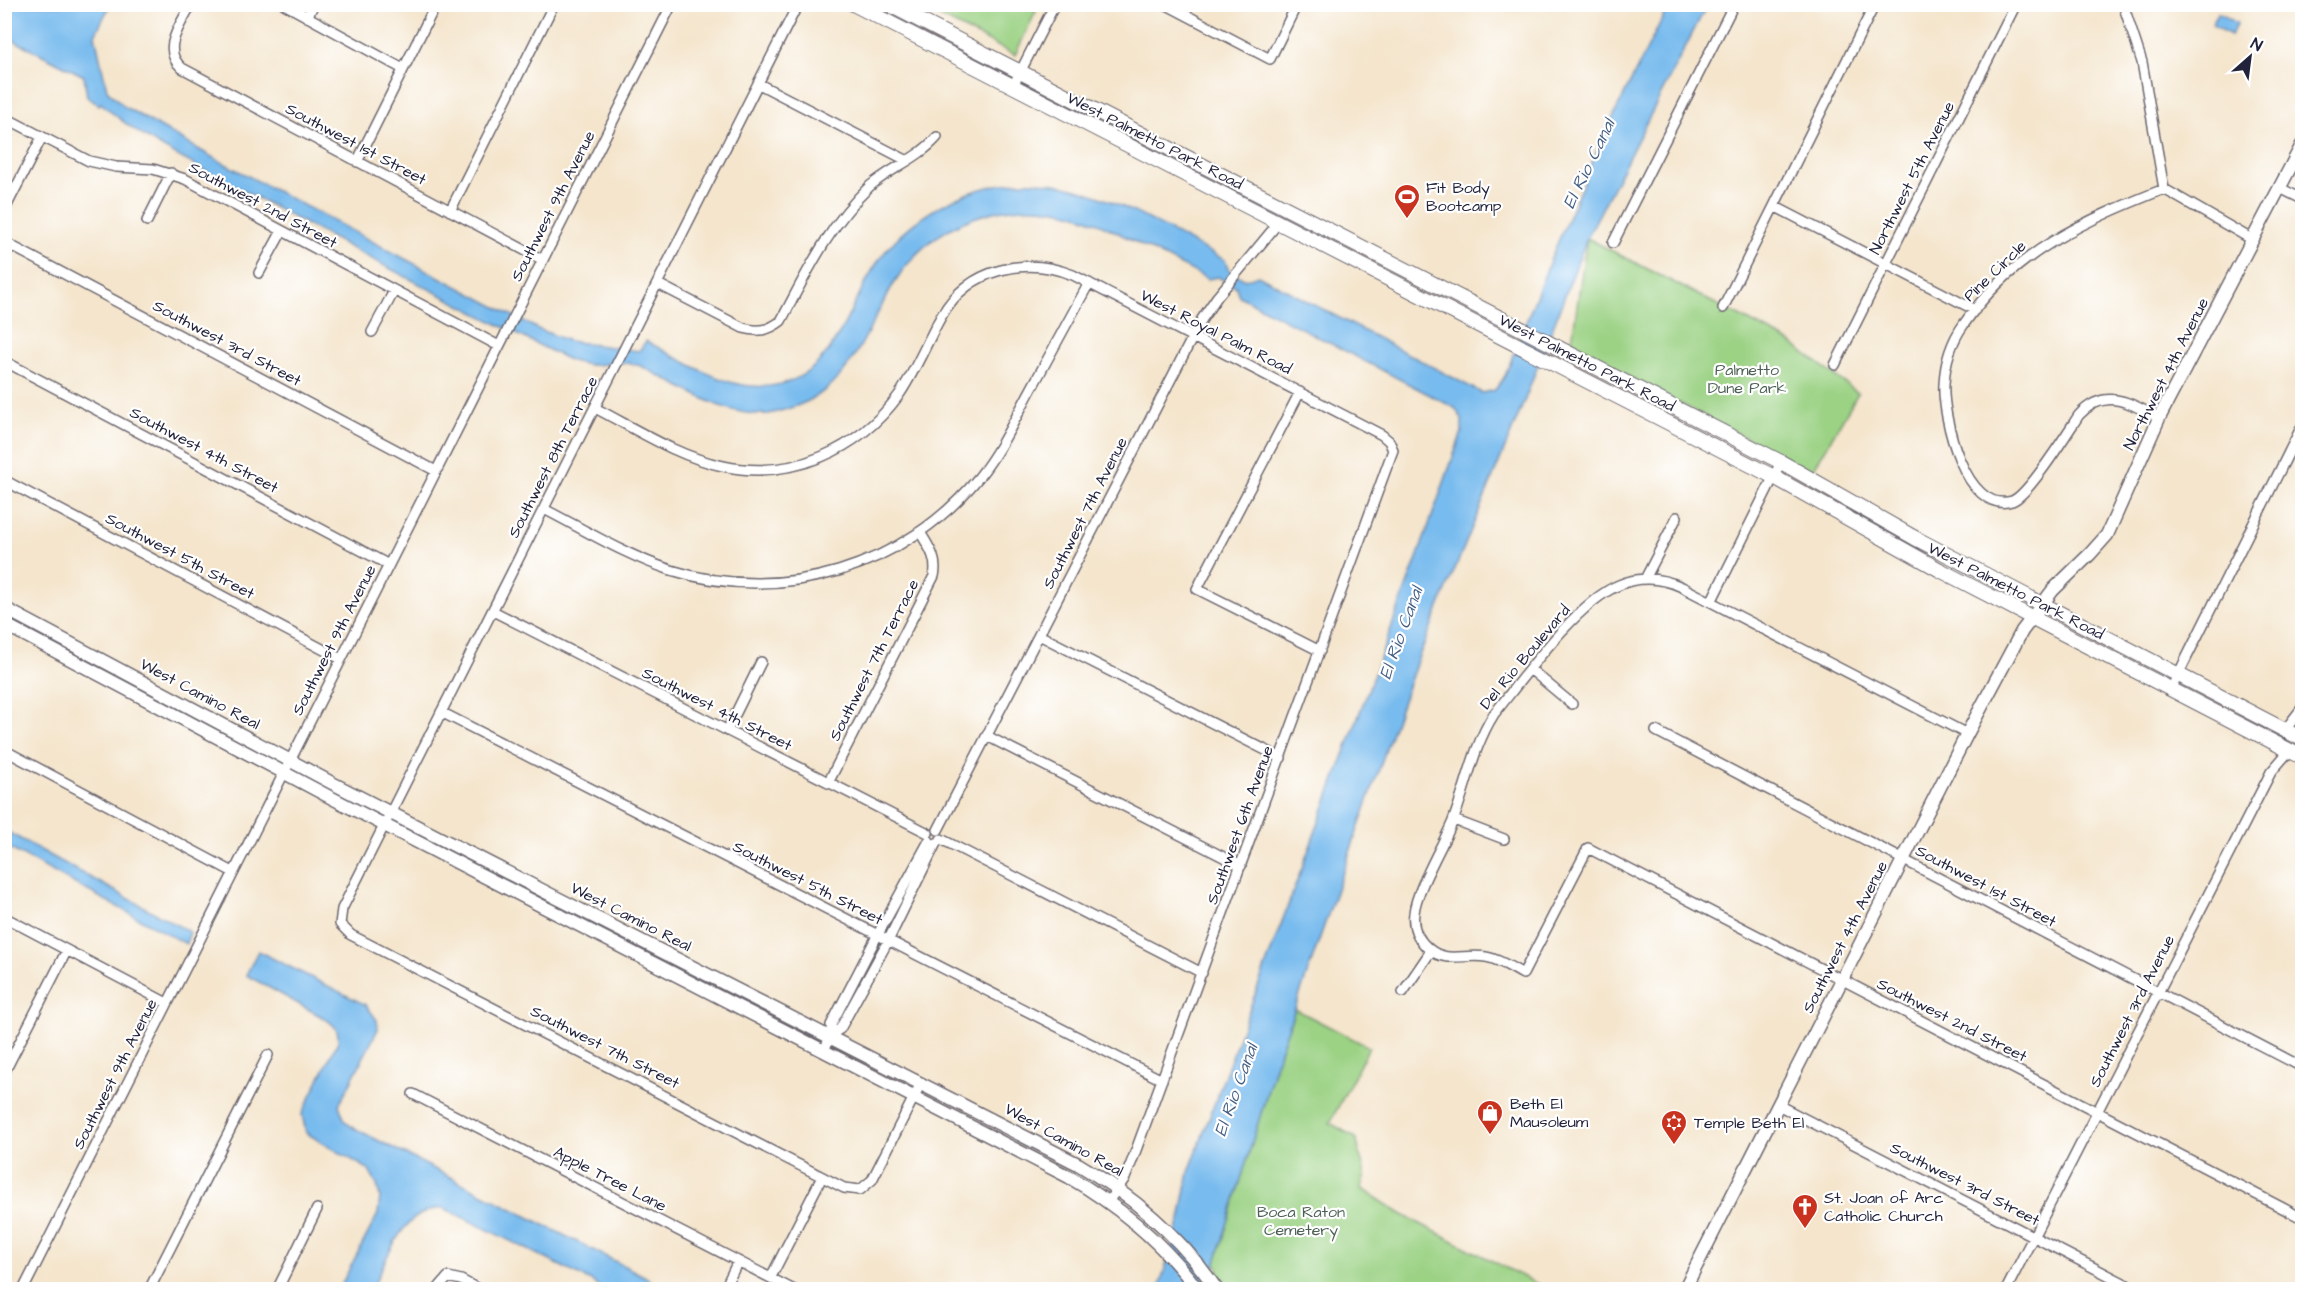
<svg xmlns="http://www.w3.org/2000/svg" width="2307" height="1294" font-family="'Architects Daughter',sans-serif">
	<style>
		.green { fill: #9bd284; stroke: #5e7a60; stroke-width: 1.5 }
		.water { fill: #78bbee; stroke: #4d6e94; stroke-width: 1.5 }
		.lines { fill: none; stroke-linecap: round; stroke-linejoin: round }
		.street-casing { stroke: #6c666e; stroke-width: 12 }
		.secondary-casing { stroke: #6c666e; stroke-width: 15 }
		.primary-casing { stroke: #6c666e; stroke-width: 16 }
		.street { stroke: #fff; stroke-width: 9 }
		.secondary { stroke: #fff; stroke-width: 12 }
		.primary { stroke: #fff; stroke-width: 14 }
		.labels { text-anchor: middle; dominant-baseline: central; stroke-width: 4.5; stroke-linejoin: round; paint-order: stroke }
		.street-label { font-size: 16px; fill: #22223b; stroke: #fff }
		.poi-label { font-size: 16px; fill: #22223b; stroke: #fff; text-anchor: start }
		.park-label { font-size: 16px; fill: #4c6055; stroke: #fff }
		.water-label { font-size: 18px; font-style: italic; fill: #445f83; stroke: #fff }
	</style>
	<rect width="100%" height="100%" fill="#fff"/>
	<filter id="ink" filterUnits="userSpaceOnUse"><feTurbulence type="fractalNoise" baseFrequency=".0167" numOctaves="2"/><feDisplacementMap in="SourceGraphic" scale="12" xChannelSelector="R" yChannelSelector="G"/><feConvolveMatrix kernelMatrix="1 2 1 2 8 2 1 2 1" color-interpolation-filters="sRGB"/></filter>
	<filter id="wash" filterUnits="userSpaceOnUse"><feTurbulence type="fractalNoise" baseFrequency=".008" numOctaves="4" result="noise"/><feDisplacementMap in="SourceGraphic" scale="24" xChannelSelector="R" yChannelSelector="G"/><feGaussianBlur stdDeviation="1.35" result="paint"/><feColorMatrix in="noise" values="0 0 0 0 0 0 0 0 0 0 0 0 0 0 0 0 0 1.4 0 .05"/><feComposite in="paint" operator="in"/></filter>
	<g filter="url(#wash)">
		<rect width="100%" height="100%" fill="#f4e5cc"/>
		<path class="green" d="M917,5H1039L1015,55Z
			M1587,238L1788,341L1858,393L1812,472L1571,347Z
			M1295,1009L1369,1047L1330,1123L1356,1138L1365,1175L1361,1188L1401,1214L1547,1289H1230L1220,1276L1216,1262L1277,1060Z"/>
		<path class="water" d="M4,5H110L95,35L107,90L125,107L212,157L538,329L569,341L639,351L646,341C675,356 719,384 750,386C831,393 842,316 877,263C913,208 990,173 1055,184C1110,193 1174,234 1225,260L1228,269L1245,280L1258,275L1482,393L1495,390L1505,376L1551,258L1601,141L1669,5H1707L1587,238L1524,402L1417,661L1277,1060L1216,1262L1206,1289H1159L1180,1220L1189,1172L1416,561L1462,432V419L1455,408L1239,296L1236,287L1218,277L1208,279C1181,265 1154,252 1128,238C1110,229 1093,219 1074,214C1008,195 933,221 896,280C866,328 851,391 790,408C783,410 775,413 768,414C729,417 695,394 662,377C653,373 644,366 634,364C622,361 609,364 598,365C589,366 580,363 571,361C464,308 357,252 252,195C202,168 142,142 101,103L99,105L87,97L84,76L5,36Z
			M2218,13L2237,23L2231,35L2212,25Z
			M4,830L190,932L186,944L5,846Z
			M258,951L366,1005L377,1020L378,1029L339,1105L345,1121L352,1127L644,1276L650,1280L656,1289H602L591,1281L444,1208C401,1209 388,1257 372,1289H339L378,1214L380,1197L377,1185L368,1169L306,1133L302,1114L338,1041C339,1028 334,1025 324,1018L246,975Z"/>
	</g>
	<g filter="url(#ink)">
		<g class="lines">
			<defs>
				<path id="street" d="M191,4C181,25 160,49 182,68L543,260
					M284,4L403,69
					M798,4L342,909L340,924L351,935L844,1188L860,1190L872,1180L921,1083
					M1165,4L1270,59L1297,4
					M2123,4L2142,62L2164,189L2253,240
					M307,17L314,4
					M759,84L906,160
					M1013,86L1055,4
					M4,117L89,161L116,167L153,169L185,179L499,346
					M357,162L436,4
					M2280,188L2302,199
					M1774,206L1975,310
					M4,211L42,137
					M450,211L554,4
					M147,221L171,173
					M4,242L436,471
					M1613,243L1734,4
					M259,273L282,231
					M658,284L743,328C758,332 768,331 781,321C807,272 830,224 870,186C891,168 919,158 937,137
					M1723,308L1875,4
					M372,332L394,291
					M4,361L389,565
					M1835,365L2016,4
					M1300,392L1197,589L1320,651
					M595,408C636,429 678,457 723,466C791,481 859,450 899,395C916,370 927,341 942,315C969,268 1026,256 1073,275L1382,435L1389,441L1393,450L1132,1161L1125,1178L1108,1202
					M2159,418C2131,404 2106,386 2079,415C2067,433 2029,495 2012,501C1965,515 1942,416 1944,384C1945,362 1951,342 1964,324C2013,252 2086,220 2164,189
					M4,480L341,659
					M544,509C585,530 627,556 671,570C783,605 905,568 979,477C999,452 1013,423 1028,395C1048,358 1069,320 1089,283
					M1645,579L1677,517
					M1711,602L1781,462
					M493,611L928,833
					M1039,635L1281,758
					M1530,669L1572,704
					M2171,689L2302,426
					M441,712L1162,1080
					M2285,730L2302,708
					M727,731L761,662
					M1656,731L2302,1067
					M1967,734L1682,587C1662,578 1640,576 1619,585C1577,602 1523,678 1494,714C1473,747 1467,785 1453,821C1443,845 1416,890 1414,913C1412,927 1418,940 1429,949C1447,964 1465,953 1486,957C1499,959 1512,968 1523,974L1588,848L2302,1218
					M987,736L1241,866
					M4,750L233,872
					M828,783L934,576C938,559 929,547 920,532
					M1454,820L1504,839
					M938,830L1202,319L1217,297L1279,222
					M941,839L1202,973
					M4,917L167,1003
					M1403,992L1431,951
					M832,1034L840,1029L888,941L936,843
					M824,1050L832,1034L831,1025L877,936L929,841
					M4,1073L67,950
					M413,1094L794,1290
					M1778,1105L2137,1290
					M771,1277L822,1177
					M23,1290L672,4
					M149,1290L268,1055
					M277,1290L317,1209
					M437,1290L448,1277L461,1280L480,1290
					M724,1290L738,1261
					M2006,1290L2271,772L2290,750"/>
				<path id="secondary" d="M4,608L332,783L1078,1164C1133,1196 1181,1237 1217,1290
					M4,624L326,795L1069,1177C1119,1206 1163,1243 1198,1290
					M1684,1290L1967,734L2022,631L2053,590L2090,554L2107,535L2159,418L2302,145"/>
				<path id="primary" d="M853,4L1774,477L1940,570L2302,757
					M888,4L1781,462L1915,538L2302,739"/>
			</defs>
			<use href="#street" class="street-casing"/>
			<use href="#secondary" class="secondary-casing"/>
			<use href="#primary" class="primary-casing"/>
			<use href="#street" class="street"/>
			<use href="#secondary" class="secondary"/>
			<use href="#primary" class="primary"/>
		</g>
	</g>
	<defs>
		<symbol id="stadium-pin" viewBox="-11 -11 22 30"><path d="M0 17L-7.5 6A9.5 9.5 0 1 1 7.5 6Z" fill="#c8321e" stroke="#fff"/><path d="M0-5a6.5 5 0 1 0 0 10a6.5 5 0 1 0 0-10ZM-3.5-1.8h7v3.6h-7Z" fill="#fff"/></symbol>
		<symbol id="shop-pin" viewBox="-11 -11 22 30"><path d="M0 17L-7.5 6A9.5 9.5 0 1 1 7.5 6Z" fill="#c8321e" stroke="#fff"/><path d="M-5-2.5h2.3a2.7 3.5 0 0 1 5.4 0H5L5.5 6h-11ZM-1.5-2.5h3a1.5 2.3 0 0 0-3 0Z" fill="#fff"/></symbol>
		<symbol id="synagogue-pin" viewBox="-11 -11 22 30"><path d="M0 17L-7.5 6A9.5 9.5 0 1 1 7.5 6Z" fill="#c8321e" stroke="#fff"/><path d="M0-6.5L5.6 3.2H-5.6ZM0 6.5L5.6-3.2H-5.6Z" fill="#fff"/></symbol>
		<symbol id="church-pin" viewBox="-11 -11 22 30"><path d="M0 17L-7.5 6A9.5 9.5 0 1 1 7.5 6Z" fill="#c8321e" stroke="#fff"/><path d="M-1.2-6h2.4v3.5h3.3v2.4h-3.3V6h-2.4V-.1h-3.3v-2.4h3.3Z" fill="#fff"/></symbol>
	</defs>
	<g fill-rule="evenodd">
		<use href="#stadium-pin" x="1392" y="182" width="30" height="40"/>
		<use href="#shop-pin" x="1475" y="1098" width="30" height="40"/>
		<use href="#synagogue-pin" x="1659" y="1108" width="30" height="40"/>
		<use href="#church-pin" x="1790" y="1192" width="30" height="40"/>
	</g>
	<g class="labels">
		<g class="street-label">
			<text transform="translate(1155 141) rotate(27)">West Palmetto Park Road</text>
			<text transform="translate(356 144) rotate(28)">Southwest 1st Street</text>
			<text transform="translate(1912 178) rotate(-63)">Northwest 5th Avenue</text>
			<text transform="translate(263 205) rotate(28)">Southwest 2nd Street</text>
			<text transform="translate(553 206) rotate(-63)">Southwest 9th Avenue</text>
			<text transform="translate(1995 271) rotate(-44)">Pine Circle</text>
			<text transform="translate(1216 332) rotate(27)">West Royal Palm Road</text>
			<text transform="translate(227 343) rotate(28)">Southwest 3rd Street</text>
			<text transform="translate(1587 363) rotate(27)">West Palmetto Park Road</text>
			<text transform="translate(2166 374) rotate(-63)">Northwest 4th Avenue</text>
			<text transform="translate(204 450) rotate(28)">Southwest 4th Street</text>
			<text transform="translate(553 457) rotate(-63)">Southwest 8th Terrace</text>
			<text transform="translate(1085 513) rotate(-63)">Southwest 7th Avenue</text>
			<text transform="translate(180 556) rotate(28)">Southwest 5th Street</text>
			<text transform="translate(2016 591) rotate(27)">West Palmetto Park Road</text>
			<text transform="translate(334 640) rotate(-63)">Southwest 9th Avenue</text>
			<text transform="translate(1525 657) rotate(-50)">Del Rio Boulevard</text>
			<text transform="translate(874 660) rotate(-63)">Southwest 7th Terrace</text>
			<text transform="translate(200 694) rotate(28)">West Camino Real</text>
			<text transform="translate(717 709) rotate(27)">Southwest 4th Street</text>
			<text transform="translate(1240 825) rotate(-70)">Southwest 6th Avenue</text>
			<text transform="translate(808 883) rotate(27)">Southwest 5th Street</text>
			<text transform="translate(1986 886) rotate(28)">Southwest 1st Street</text>
			<text transform="translate(631 917) rotate(27)">West Camino Real</text>
			<text transform="translate(1845 937) rotate(-63)">Southwest 4th Avenue</text>
			<text transform="translate(2132 1011) rotate(-63)">Southwest 3rd Avenue</text>
			<text transform="translate(1952 1020) rotate(27)">Southwest 2nd Street</text>
			<text transform="translate(605 1047) rotate(27)">Southwest 7th Street</text>
			<text transform="translate(115 1074) rotate(-63)">Southwest 9th Avenue</text>
			<text transform="translate(1064 1140) rotate(29)">West Camino Real</text>
			<text transform="translate(610 1179) rotate(27)">Apple Tree Lane</text>
			<text transform="translate(1965 1184) rotate(27)">Southwest 3rd Street</text>
		</g>
		<g class="poi-label">
			<text x="1426" y="188">Fit Body<tspan x="1426" dy="18">Bootcamp</tspan></text>
			<text x="1510" y="1104">Beth El<tspan x="1510" dy="18">Mausoleum</tspan></text>
			<text x="1694" y="1123">Temple Beth El</text>
			<text x="1824" y="1198">St. Joan of Arc<tspan x="1824" dy="18">Catholic Church</tspan></text>
		</g>
		<g class="park-label">
			<text x="1747" y="370">Palmetto<tspan x="1747" dy="18">Dune Park</tspan></text>
			<text x="1301" y="1212">Boca Raton<tspan x="1301" dy="18">Cemetery</tspan></text>
		</g>
		<g class="water-label">
			<text transform="translate(1589 164) rotate(-64)">El Rio Canal</text>
			<text transform="translate(1401 633) rotate(-70)">El Rio Canal</text>
			<text transform="translate(1236 1090) rotate(-70)">El Rio Canal</text>
		</g>
	</g>
	<rect width="2307" height="1294" fill="none" stroke="#fff" stroke-width="24"/>
	<g transform="translate(2250 57) rotate(28)" stroke="#ffffff" stroke-width="4.5" paint-order="stroke">
	<path d="M0-4.5L10 22L0 15L-10 22Z" fill="#22223b"/>
	<text y="-9" font-size="16" font-weight="bold" text-anchor="middle" fill="#22223b">N</text>
	</g>
</svg>
